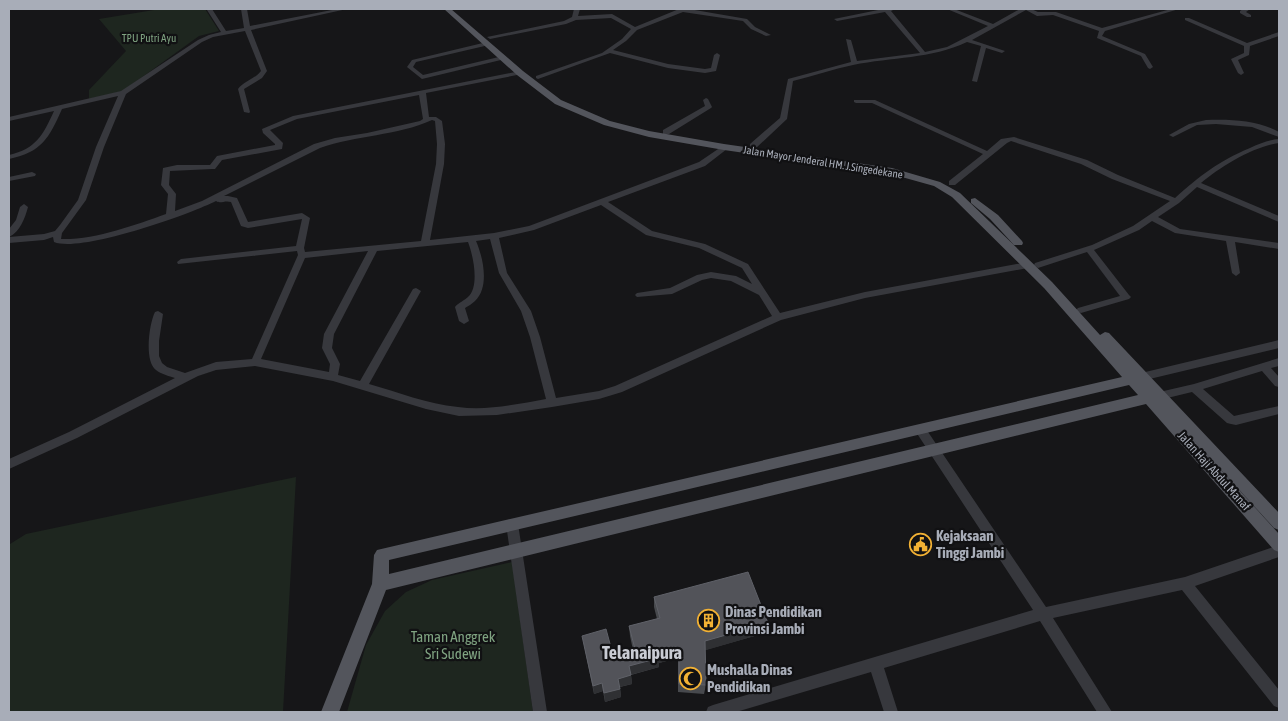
<svg xmlns="http://www.w3.org/2000/svg" width="1288" height="721" font-family="'Asap Condensed',sans-serif">
	<style>
		.green { fill: #1e261f }
		.lines { fill: none; stroke-linecap: round; stroke-linejoin: round }
		.minor { fill: #37383d; fill-rule: evenodd }
		.major { fill: #53555c; fill-rule: evenodd }
		.wall { fill: #47494d }
		.shaded-wall { fill: #2f3033 }
		.building { fill: #525359; stroke: #5f6168 }
		.labels { text-anchor: middle; dominant-baseline: central; stroke-width: 4.5; stroke-linejoin: round; paint-order: stroke }
		.far-park-label { font-size: 11px; fill: #7fa381; stroke: #111113 }
		.far-street-label { font-size: 11px; fill: #a8adb8; stroke: #111113 }
		.street-label { font-size: 12px; fill: #a8adb8; stroke: #111113 }
		.near-poi-label { font-size: 15px; font-weight: bold; fill: #a8adb8; stroke: #111113; text-anchor: start }
		.near-park-label { font-size: 15px; fill: #7fa381; stroke: #111113 }
		.near-quarter-label { font-size: 18px; font-weight: bold; fill: #c9ccd4; stroke: #111113 }
	</style>
	<rect width="100%" height="100%" fill="#161618"/>
	<path class="green" d="M160,9H205L219,31L199,36L123,91L89,99V90L126,51L99,19Z
		M296,477L283,712H9L10,544L26,534Z
		M512,562L533,712H347L366,645L385,611L406,592L432,580Z"/>
	<g class="lines">
		<path class="minor" d="M208,9H212L226,31L244,28L241,9H247L250,26L337,9H347L251,30L267,71L262,78L244,89L250,112L249,113L244,112L238,89C244,81 255,79 261,71L245,31L213,37L202,42L126,94L104,147L86,200L62,233L61,239C95,240 135,225 166,214L168,194L161,185L163,168L177,165H210L217,156L275,145V144L263,133L262,129L293,116L520,71L523,73L522,74L426,93L429,117H436L442,121L445,144L444,164L430,240L494,233L529,226L699,162L724,145H727V149L705,166L608,202L652,231L705,244L748,264L780,313L865,292L1028,262L1032,265L1028,268L865,298L781,320L622,392L599,399L552,407L497,415L459,416L426,409L333,381L255,366L216,370L198,376L77,438L9,469V459L69,432L175,378C169,376 161,374 156,370C144,361 149,324 155,312L158,311L163,314L159,341V356L162,363L167,367L185,373L216,362L252,359L298,255L297,251L178,264L177,262L181,259L296,246L302,219L248,228L241,226L231,202C225,200 220,204 216,201C188,215 81,253 54,242L53,237L44,240L9,243V237L44,234L55,231L60,225L78,200L96,147L118,96L62,109C49,138 42,152 9,159V155C36,149 43,135 54,111L9,121V117L121,91L198,40L209,35L221,32L207,10ZM419,95L423,119L420,121L367,133L335,138L314,144L202,201L175,211L176,194L169,185L170,171L212,169H215L222,160L282,149L283,143L270,130L297,119ZM432,120L435,121L437,144L436,164L421,241L305,252L304,248L310,218L302,213L248,222L237,198L228,196H224L320,148C356,135 397,136 432,120ZM601,205L646,235L699,248L742,268L752,284L736,276L711,272L697,275L670,288L637,293L635,295L637,297L672,294L702,280L711,278L731,281L759,295L772,316L615,386L599,391L556,398L540,337L531,311L507,273L499,238L534,230ZM490,239L499,273L521,311L530,337L546,399C518,404 487,411 458,407C427,404 398,392 369,384L421,291L416,288L413,289L360,381L338,375L340,364L332,348L334,334L377,251L468,242C473,255 480,286 468,297C464,301 459,302 455,307L459,321L464,324L469,321L465,308C468,306 472,304 475,301C490,287 483,257 476,241ZM368,251L324,334L322,348L330,364L329,372L261,359L305,258Z
			M574,9H580L578,16L612,14L635,27L679,9H689L747,19L755,27L771,35L766,36L751,29L743,21L683,12L637,30L626,41L613,50L668,64L705,69L711,68L714,55L717,53L720,55L716,71L705,73L668,68L610,53L538,79L536,78V76L602,53L622,39L631,29L611,18L576,20L566,24L490,39L487,37L564,21L572,17Z
			M883,9H895L891,11L925,52L947,47L988,26L947,9H954L993,24L1020,9H1031L1038,12H1056L1102,28L1171,9H1179L1105,31L1102,36L1145,54L1153,67L1150,69L1148,68L1141,56L1097,38L1099,31L1053,15L1037,16L1026,10L972,40L1005,51L1002,53L986,48L977,82L972,81L981,46L967,42C931,59 892,57 853,65C833,69 813,76 793,81L787,119L756,148H750V144L780,118L788,79L851,62L846,39L851,40L857,61L920,53L885,12L837,21L834,19Z
			M1243,9H1250L1246,12L1251,15V17H1247L1240,13V11Z
			M1185,18H1189L1247,43L1279,32V36L1250,46L1249,55L1238,60L1244,73L1241,75L1238,73L1231,59L1244,53V46L1185,20Z
			M487,42L490,44L489,45L416,62L413,67L423,75L503,56L505,57V59L422,79L407,67L412,60Z
			M706,98L708,99L712,107L711,108L669,134H663V130L705,106L703,100Z
			M854,100H875L987,151L1001,139L1014,137L1087,160L1118,175L1175,198C1201,175 1217,162 1250,148C1259,144 1268,140 1279,139V143C1254,146 1220,167 1201,183L1279,216V222L1197,187L1179,203L1158,217L1180,229L1279,243V249L1235,242L1240,273L1236,276L1232,273L1226,241L1175,233L1152,221L1139,230L1094,250L1129,295L1131,297L1129,299L1081,313L1078,312L1076,310L1078,308L1120,296L1087,252L1038,268L1034,265L1035,263L1092,245L1133,226L1170,201L1112,179L1081,164L1011,141L1007,143L955,185H949V181L983,154L872,103H856L854,102Z
			M1206,120C1230,119 1258,120 1279,132V137L1252,127L1216,124L1197,125L1173,137L1169,135L1189,124Z
			M32,172L36,174L35,176L9,181V177Z
			M24,204L28,207C25,218 20,232 9,237V229L16,220L20,207Z
			M1279,340V348L1137,382L1133,381L1132,378L1133,375L1137,374Z
			M1279,358V366L1271,368L1279,377V387L1275,386L1262,371L1203,389L1234,416L1279,406V414L1236,425L1231,424L1227,423L1192,392L1155,401L1151,400L1150,397L1151,394L1155,393L1194,384Z
			M920,425L924,426L1046,607L1185,577L1279,545V557L1195,586L1279,690V708L1274,706L1182,590L1053,618L1112,712H1097L1040,621L884,668L898,712H884L871,672L736,712H706L708,707L713,705L1033,610L916,432L915,429L916,426Z
			M512,519L516,520L518,524L547,712H533L506,524L508,520Z"/>
		<path class="major" d="M444,9H451L523,71L561,100L610,121L649,131L724,144L892,168L940,182L960,193L1052,282L1100,335L1105,332L1109,333L1279,513V530L1274,528L1184,429L1279,534V552L1274,550L1146,404L386,590L339,712H321L372,584L374,555L377,550L1122,377L1044,288L952,197L934,186L891,174L724,150L649,137L604,125L555,104L517,75ZM1129,385L1138,395L389,574V560Z
			M975,198L998,215L1022,241L1023,243L1022,245H1014L990,219L971,203V199Z"/>
	</g>
	<path class="wall" d="M654,597L765,633L705,650L706,685L704,694L678,692V658L659,663V667L631,675L632,684L620,687L621,697L605,702L603,691L594,694L584,645L613,655L633,650L630,636L629,626L657,619L654,607Z"/>
	<path class="shaded-wall" d="M768,623L765,633L703,651L705,641Z
		M679,649L678,658L659,663V667L630,675L629,666L658,655Z
		M631,675L632,684L619,687L618,679Z
		M602,683L603,691L594,694L593,686Z
		M620,689L621,697L605,702L604,693Z"/>
	<path class="building" d="M748,572L768,623L705,641L706,685L679,684V649L658,655L659,658L629,666L631,675L618,679L620,689L604,693L602,683L593,686L582,636L606,629L613,655L635,649L629,626L660,618L654,597Z"/>
	<defs>
		<symbol id="civic-ring" viewBox="-11 -11 22 22"><circle r="9.5" fill="#111113" stroke="#f2b134" stroke-width="1.5"/><path d="M-.6-6.5H3V-4.5H.6V-3L4-1V1h2V6H-6V1h2V-1L-.6-3ZM-1.2 2.5V6h2.4V2.5Z" fill="#f2b134"/></symbol>
		<symbol id="building-ring" viewBox="-11 -11 22 22"><circle r="9.5" fill="#111113" stroke="#f2b134" stroke-width="1.5"/><path d="M-4-6H4V6H1V3H-1V6H-4ZM-2.5-4.3h1.7v1.8h-1.7ZM.8-4.3h1.7v1.8H.8ZM-2.5-1h1.7V.8h-1.7ZM.8-1h1.7V.8H.8Z" fill="#f2b134"/></symbol>
		<symbol id="mosque-ring" viewBox="-11 -11 22 22"><circle r="9.5" fill="#111113" stroke="#f2b134" stroke-width="1.5"/><path d="M3.5-4.9A6 6 0 1 0 3.5 4.9A5 5 0 1 1 3.5-4.9Z" fill="#f2b134"/></symbol>
	</defs>
	<g fill-rule="evenodd">
		<use href="#civic-ring" x="908" y="532" width="25" height="25"/>
		<use href="#building-ring" x="696" y="608" width="25" height="25"/>
		<use href="#mosque-ring" x="678" y="666" width="25" height="25"/>
	</g>
	<g class="labels">
		<g class="far-park-label">
			<text x="149" y="38">TPU Putri Ayu</text>
		</g>
		<g class="far-street-label">
			<text transform="translate(823 162) rotate(9)">Jalan Mayor Jenderal HM. J.Singedekane</text>
		</g>
		<g class="street-label">
			<text transform="translate(1214 471) rotate(48)">Jalan Haji Abdul Manaf</text>
		</g>
		<g class="near-poi-label">
			<text x="936" y="535">Kejaksaan<tspan x="936" dy="17">Tinggi Jambi</tspan></text>
			<text x="725" y="611">Dinas Pendidikan<tspan x="725" dy="17">Provinsi Jambi</tspan></text>
			<text x="707" y="669">Mushalla Dinas<tspan x="707" dy="17">Pendidikan</tspan></text>
		</g>
		<g class="near-park-label">
			<text x="453" y="636">Taman Anggrek<tspan x="453" dy="17">Sri Sudewi</tspan></text>
		</g>
		<g class="near-quarter-label">
			<text x="642" y="652">Telanaipura</text>
		</g>
	</g>
	<rect width="1288" height="721" fill="none" stroke="#a8adb8" stroke-width="20"/>
</svg>
